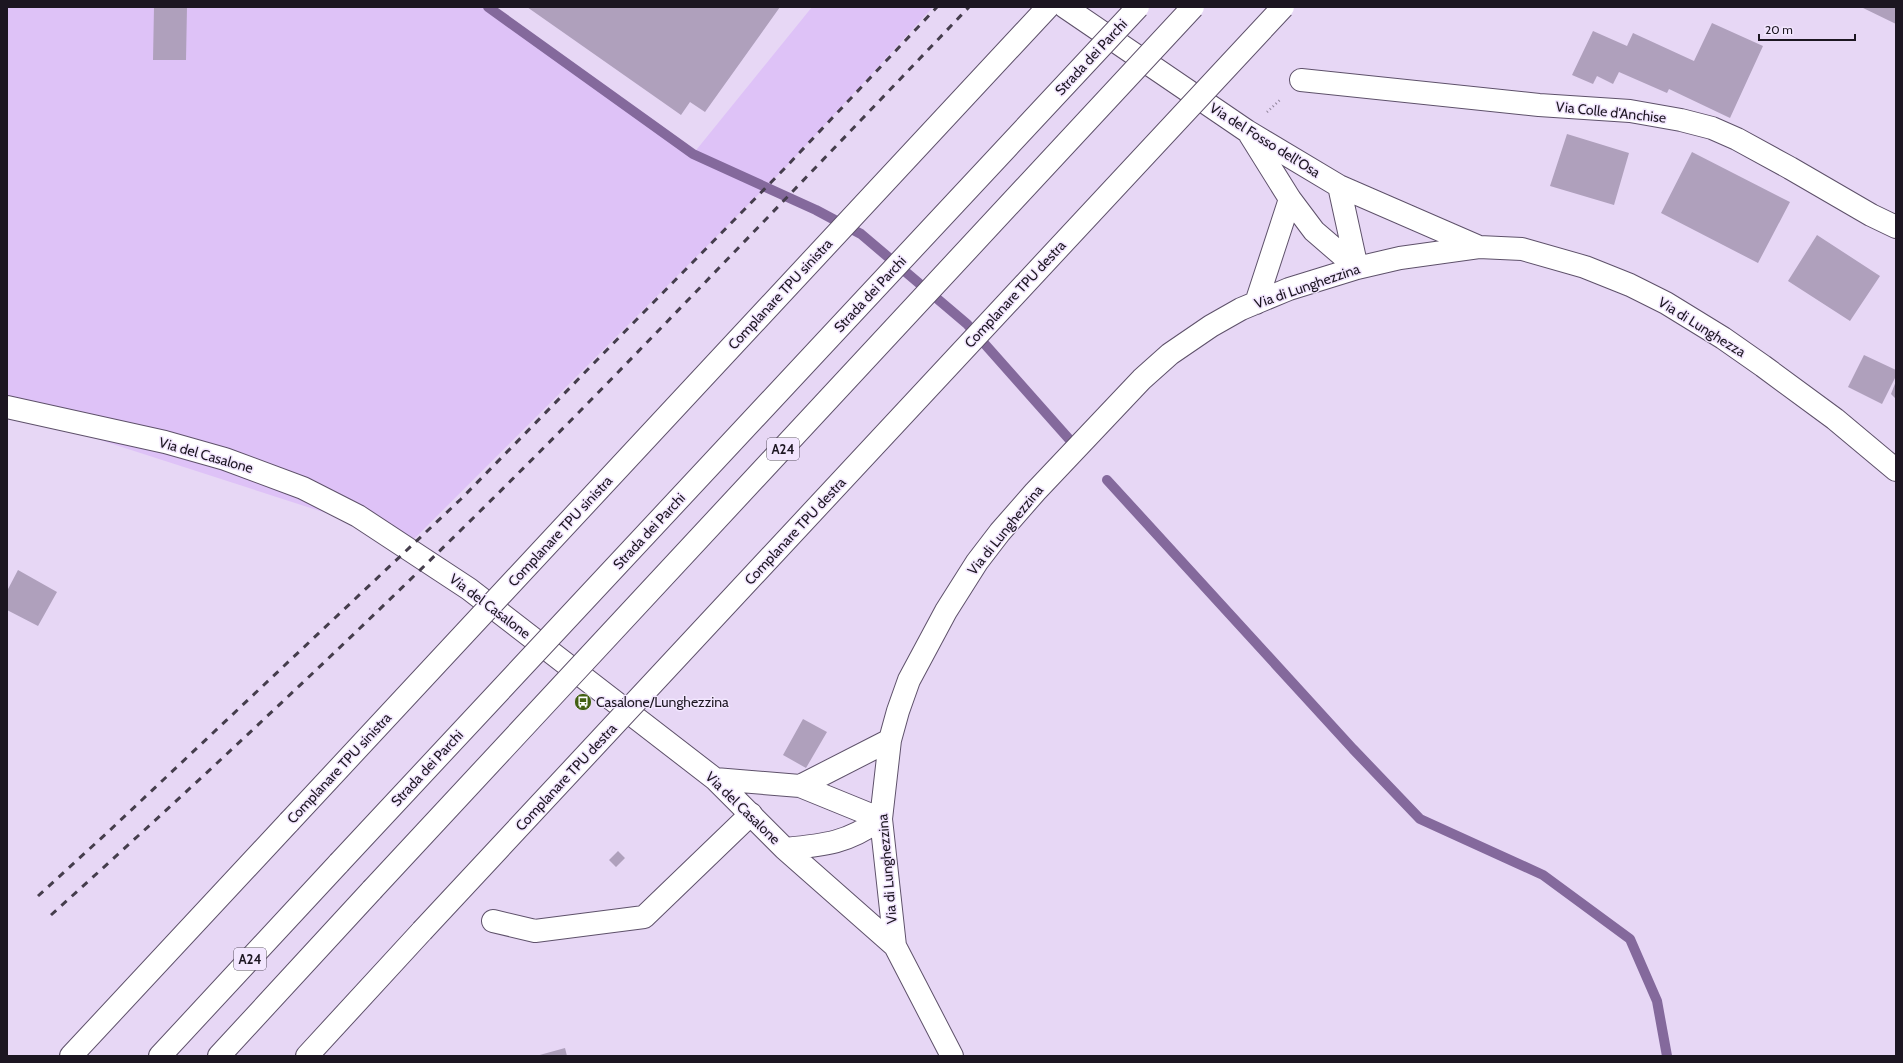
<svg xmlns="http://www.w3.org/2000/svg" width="1903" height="1063" font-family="Cabin,sans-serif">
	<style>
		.green { fill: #dec2f7 }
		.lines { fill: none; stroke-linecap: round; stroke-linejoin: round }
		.stream { stroke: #84699c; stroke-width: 10 }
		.building { fill: #afa0bc }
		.street-casing { stroke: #5e516a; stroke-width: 24 }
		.secondary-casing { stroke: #5e516a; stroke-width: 24 }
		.highway-casing { stroke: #5e516a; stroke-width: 24 }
		.path { stroke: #90859a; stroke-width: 2.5; stroke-dasharray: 1 3; stroke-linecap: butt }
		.street { stroke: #fff; stroke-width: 22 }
		.secondary { stroke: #fff; stroke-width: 22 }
		.highway { stroke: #fff; stroke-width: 22 }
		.rail { stroke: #453d4c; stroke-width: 3; stroke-dasharray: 7 7; stroke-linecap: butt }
		.highway-bridge-casing { stroke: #5e516a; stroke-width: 24; stroke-linecap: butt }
		.highway-bridge { stroke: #fff; stroke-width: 22 }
		.labels { text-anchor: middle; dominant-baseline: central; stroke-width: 3; stroke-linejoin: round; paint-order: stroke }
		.shield { fill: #f2e6fe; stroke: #5c5463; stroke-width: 1 }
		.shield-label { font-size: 13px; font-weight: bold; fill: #1c1621 }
		.street-label { font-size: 14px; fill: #1c1621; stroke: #f2e6fe }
		.poi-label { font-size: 14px; fill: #1c1621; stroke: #f2e6fe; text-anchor: start }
	</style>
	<rect width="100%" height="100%" fill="#e7d7f5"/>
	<path class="green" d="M7,7H488L693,154L812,7H933L786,167L406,547L385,532L7,410Z"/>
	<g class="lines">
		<path class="stream" d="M488,7L693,154L816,210L861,234L967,324L1069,439
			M1107,480L1353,749L1420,819L1543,875L1630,939L1657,1001L1667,1056"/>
	</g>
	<path class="building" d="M154,7H187L186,60H153Z
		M527,7H780L705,112L690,102L681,115Z
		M1861,7H1896V24Z
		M1712,23L1763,46L1730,118L1669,89L1667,93L1619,72L1613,84L1597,76L1593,84L1572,75L1593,31L1627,46L1633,33L1694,61Z
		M1567,134L1629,153L1614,205L1550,186Z
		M1692,152L1790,202L1758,263L1661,213Z
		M1817,235L1880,276L1850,321L1788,281Z
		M1864,355L1896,370V376L1882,404L1848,387Z
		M1896,381V399L1891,394Z
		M18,570L57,592L38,626L7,610V591Z
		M803,719L827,732L806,768L783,755Z
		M618,851L625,858L616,867L609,860Z
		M565,1048L567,1056H536Z"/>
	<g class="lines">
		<defs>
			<path id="street" d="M1301,80L1539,105L1630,111L1681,120L1712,128L1737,139L1790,168L1871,215L1896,227
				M493,921L535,931L644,917L751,814"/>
			<path id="secondary" d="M1065,7L1247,131L1339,186L1477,246
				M1250,135L1290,199L1314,231L1357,268
				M1339,186L1357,268
				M1256,303L1290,199
				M7,407L165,442L225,459L303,488L358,516L469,589L715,779L785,849L895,946
				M715,779L800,786L890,740
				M800,786L881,819
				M785,849C826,845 847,843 881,819
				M952,1056L895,946L881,819L890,740L898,711L909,680L946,611L977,562L1000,532L1035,492L1142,379L1170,354L1211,326L1241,309L1289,289L1357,268L1400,258L1479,247L1522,249L1585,267L1630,285L1666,303L1723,338L1763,366L1835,419L1896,470"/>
			<path id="highway" d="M71,1056L289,822
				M160,1056L339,863
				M219,1056L372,890
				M307,1056L422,931"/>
		</defs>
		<use href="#street" class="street-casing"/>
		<use href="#secondary" class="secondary-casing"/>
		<use href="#highway" class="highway-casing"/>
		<path class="path" d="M1267,112L1281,99"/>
		<use href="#street" class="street"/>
		<use href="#secondary" class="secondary"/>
		<use href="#highway" class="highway"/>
		<path class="rail" d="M38,896L109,831L461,499L786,167L937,7
			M51,915C234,750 414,580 586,405C715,273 842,140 969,7"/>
		<defs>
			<path id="highway-bridge" d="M289,822L1048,7
				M339,863L1138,7
				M372,890L1193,7
				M422,931L1283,7"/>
		</defs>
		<use href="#highway-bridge" class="highway-bridge-casing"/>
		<use href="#highway-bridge" class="highway-bridge"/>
	</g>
	<defs>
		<symbol id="bus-disc" viewBox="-11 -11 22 22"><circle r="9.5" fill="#436013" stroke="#f2e6fe"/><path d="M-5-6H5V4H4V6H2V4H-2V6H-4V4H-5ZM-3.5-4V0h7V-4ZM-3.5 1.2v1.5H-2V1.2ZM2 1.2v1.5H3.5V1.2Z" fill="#fff"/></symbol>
	</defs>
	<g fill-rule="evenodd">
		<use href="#bus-disc" x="573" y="692" width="20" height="20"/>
	</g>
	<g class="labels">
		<g class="shield">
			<rect x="767" y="438" width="32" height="22" rx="3"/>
			<rect x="234" y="948" width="32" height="22" rx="3"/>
		</g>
		<g class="shield-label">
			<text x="783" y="449">A24</text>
			<text x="250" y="959">A24</text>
		</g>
		<g class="street-label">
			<text transform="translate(1091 57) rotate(-47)">Strada dei Parchi</text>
			<text transform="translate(1611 112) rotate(6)">Via Colle d'Anchise</text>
			<text transform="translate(1265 140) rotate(32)">Via del Fosso dell'Osa</text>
			<text transform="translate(1307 286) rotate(-19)">Via di Lunghezzina</text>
			<text transform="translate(780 294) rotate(-47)">Complanare TPU sinistra</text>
			<text transform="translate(870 294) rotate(-47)">Strada dei Parchi</text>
			<text transform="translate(1015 294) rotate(-47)">Complanare TPU destra</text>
			<text transform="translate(1702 327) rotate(32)">Via di Lunghezza</text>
			<text transform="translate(206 455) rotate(16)">Via del Casalone</text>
			<text transform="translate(1005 530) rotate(-51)">Via di Lunghezzina</text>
			<text transform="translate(560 531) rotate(-47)">Complanare TPU sinistra</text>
			<text transform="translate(649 531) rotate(-47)">Strada dei Parchi</text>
			<text transform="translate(795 531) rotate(-47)">Complanare TPU destra</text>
			<text transform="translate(490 606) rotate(37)">Via del Casalone</text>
			<text transform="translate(339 768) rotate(-47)">Complanare TPU sinistra</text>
			<text transform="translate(427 768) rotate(-47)">Strada dei Parchi</text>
			<text transform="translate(566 777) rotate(-47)">Complanare TPU destra</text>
			<text transform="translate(743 808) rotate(44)">Via del Casalone</text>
			<text transform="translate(887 869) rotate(-95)">Via di Lunghezzina</text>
		</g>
		<g class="poi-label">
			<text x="596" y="702">Casalone/Lunghezzina</text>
		</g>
	</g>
	<rect width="1903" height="1063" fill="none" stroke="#1c1621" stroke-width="16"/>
	<path d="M1759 34v6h96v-6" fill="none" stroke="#1c1621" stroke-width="2"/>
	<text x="1765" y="34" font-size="12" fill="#1c1621" stroke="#f2e6fe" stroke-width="3" paint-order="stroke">20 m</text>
</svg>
